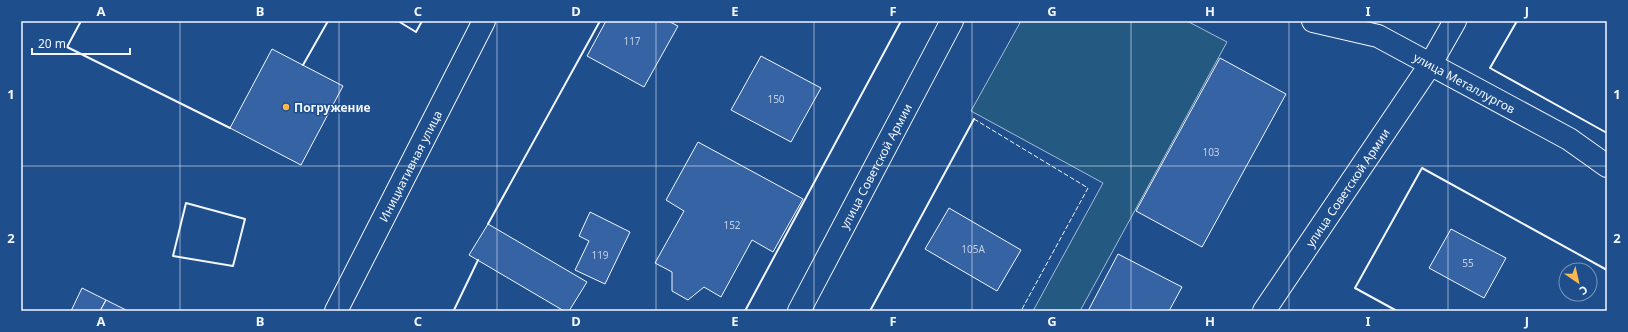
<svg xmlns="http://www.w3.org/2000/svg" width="1628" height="332" font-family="'Noto Sans',sans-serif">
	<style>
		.green { fill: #245a82; stroke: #a8bbd7 }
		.building { fill: #3563a3; stroke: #f2f6ff }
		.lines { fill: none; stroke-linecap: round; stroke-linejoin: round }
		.street-casing { stroke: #f2f6ff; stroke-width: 24 }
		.secondary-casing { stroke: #f2f6ff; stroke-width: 24 }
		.street { stroke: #1f4e8c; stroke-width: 22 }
		.secondary { stroke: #1f4e8c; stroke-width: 22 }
		.fence { stroke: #f2f6ff; stroke-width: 1; stroke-dasharray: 5 2; stroke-linecap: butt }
		.wall { stroke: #f2f6ff; stroke-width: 2 }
		.grid { fill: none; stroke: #f2f6ff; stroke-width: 1; stroke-opacity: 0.55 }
		.poi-dot { fill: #ffb74d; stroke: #1f4e8c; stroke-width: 1.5 }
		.labels { text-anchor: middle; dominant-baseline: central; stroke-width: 3; stroke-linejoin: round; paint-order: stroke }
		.number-label { font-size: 10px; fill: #c3d1e8 }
		.street-label { font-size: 12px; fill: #f2f6ff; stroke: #1f4e8c }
		.poi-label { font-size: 12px; font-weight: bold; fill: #f2f6ff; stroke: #1f4e8c; text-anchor: start }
		.neatline { fill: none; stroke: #f2f6ff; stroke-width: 1.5 }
		.grid-label { font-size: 13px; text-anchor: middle; font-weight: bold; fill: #f2f6ff }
	</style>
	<rect width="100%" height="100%" fill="#1f4e8c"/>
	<path class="green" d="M1021,21H1187L1227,42L1080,311H1033L1103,183L971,111Z"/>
	<path class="building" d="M606,21H668L678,26L644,87L587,56Z
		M272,49L343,86L301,165L230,128Z
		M761,56L821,88L791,142L731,110Z
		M1220,58L1286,94L1202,247L1136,211Z
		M698,142L803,199L773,252L752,240L721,297L704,287L688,300L672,291V272L655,263L684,211L666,200Z
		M949,208L1021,250L997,291L925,249Z
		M590,212L630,232L605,284L575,270L589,241L579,236Z
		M488,224L587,282L569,311H564L469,255Z
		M1451,229L1506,258L1484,298L1429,268Z
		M1118,254L1182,287L1169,311H1088Z
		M82,288L106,300L100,311H71Z
		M106,300L128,311H100Z"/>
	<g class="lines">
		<defs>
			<g id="street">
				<path id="s1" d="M1313,21L1378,36L1569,139L1607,166"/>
				<path id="s2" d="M799,311L952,21"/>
				<path id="s3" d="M1264,311L1430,65L1455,21"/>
			</g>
			<g id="secondary">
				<path id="s4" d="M336,311L484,21"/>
			</g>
		</defs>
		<use href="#street" class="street-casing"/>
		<use href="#secondary" class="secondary-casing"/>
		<use href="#street" class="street"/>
		<use href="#secondary" class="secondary"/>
		<path class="fence" d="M974,119L1088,188L1021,311"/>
		<path class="wall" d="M81,21L67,47L230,128
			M398,21L416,32L422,21
			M1517,21L1490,68L1607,133
			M303,65L328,21
			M186,203L245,219L233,266L173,256Z
			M488,224L600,21
			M454,310L478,260
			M745,311L901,21
			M870,311L974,119
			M1397,311L1355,288L1422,168L1607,270"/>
	</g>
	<path class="grid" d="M180,21V311M339,21V311M497,21V311M656,21V311M814,21V311M972,21V311M1131,21V311M1289,21V311M1448,21V311M21,166H1607"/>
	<circle class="poi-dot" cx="286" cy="107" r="4"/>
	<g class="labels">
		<g class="number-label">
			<text x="632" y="41">117</text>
			<text x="776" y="99">150</text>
			<text x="1211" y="152">103</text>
			<text x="732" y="225">152</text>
			<text x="973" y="249">105А</text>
			<text x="600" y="255">119</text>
			<text x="1468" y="263">55</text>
		</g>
		<g class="street-label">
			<text stroke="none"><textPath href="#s1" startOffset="165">улица Металлургов</textPath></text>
			<text stroke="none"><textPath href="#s4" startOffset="163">Инициативная улица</textPath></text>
			<text stroke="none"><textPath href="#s2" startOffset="164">улица Советской Армии</textPath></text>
			<text stroke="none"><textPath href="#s3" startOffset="149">улица Советской Армии</textPath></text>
		</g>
		<g class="poi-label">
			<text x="294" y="107">Погружение</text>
		</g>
	</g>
	<rect width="1628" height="332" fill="none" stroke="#1f4e8c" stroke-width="44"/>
	<g transform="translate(1578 282) rotate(146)"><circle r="19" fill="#1f4e8c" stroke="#7391ba"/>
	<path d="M0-3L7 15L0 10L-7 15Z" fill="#ffb74d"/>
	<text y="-6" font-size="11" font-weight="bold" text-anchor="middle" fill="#f2f6ff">С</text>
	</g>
	<path d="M32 48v6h98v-6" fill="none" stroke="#f2f6ff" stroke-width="2"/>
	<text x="38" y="48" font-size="12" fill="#f2f6ff" stroke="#1f4e8c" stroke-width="3" paint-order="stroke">20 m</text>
	<rect x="22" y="22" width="1584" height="288" class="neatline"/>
	<g class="grid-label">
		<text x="101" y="16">A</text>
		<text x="260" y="16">B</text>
		<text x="418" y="16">C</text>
		<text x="576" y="16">D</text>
		<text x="735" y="16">E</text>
		<text x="893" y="16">F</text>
		<text x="1052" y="16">G</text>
		<text x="1210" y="16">H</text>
		<text x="1368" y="16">I</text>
		<text x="1527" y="16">J</text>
		<text x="11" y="99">1</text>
		<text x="1617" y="99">1</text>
		<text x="11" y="243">2</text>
		<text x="1617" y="243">2</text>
		<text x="101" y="326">A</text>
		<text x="260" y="326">B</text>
		<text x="418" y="326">C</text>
		<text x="576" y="326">D</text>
		<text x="735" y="326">E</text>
		<text x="893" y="326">F</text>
		<text x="1052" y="326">G</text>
		<text x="1210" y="326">H</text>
		<text x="1368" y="326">I</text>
		<text x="1527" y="326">J</text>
	</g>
</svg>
